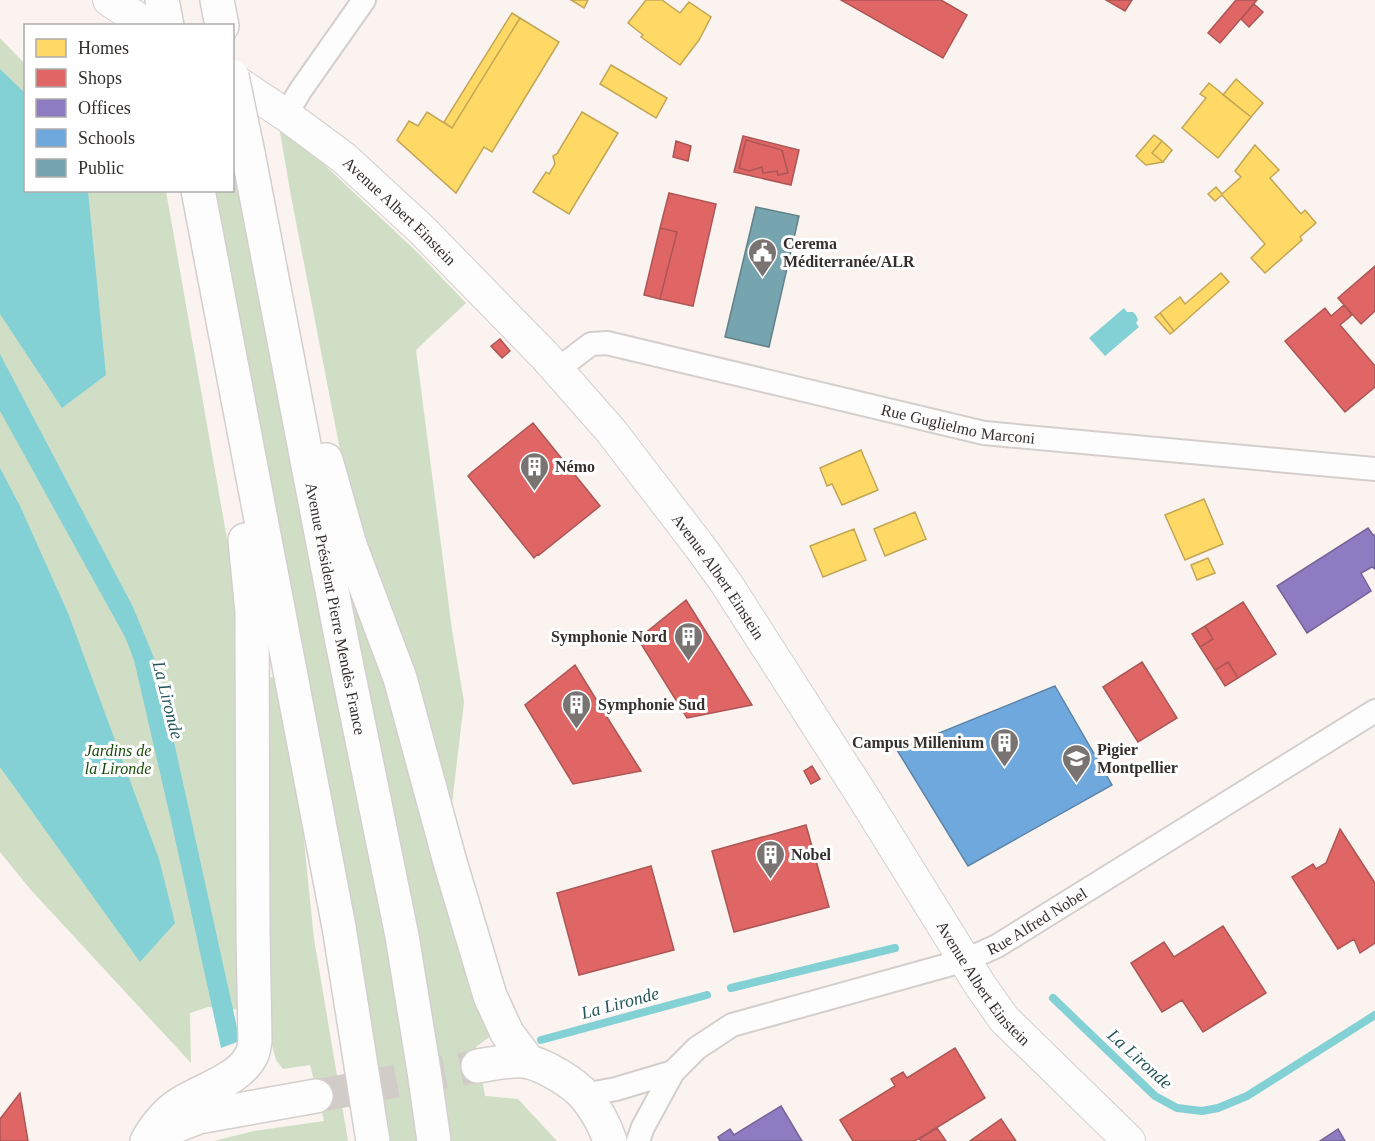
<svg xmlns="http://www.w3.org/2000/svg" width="1375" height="1141" font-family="Georgia,serif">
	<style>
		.green { fill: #d0dec6 }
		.water { fill: #84d1d5 }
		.homes { fill: #ffd966; stroke: #c2a655; stroke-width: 1.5 }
		.shops { fill: #e06666; stroke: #ac5655; stroke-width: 1.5; fill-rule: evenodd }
		.offices { fill: #8e7cc3; stroke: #736596; stroke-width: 1.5 }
		.schools { fill: #6fa8dc; stroke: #5d84a8; stroke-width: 1.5 }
		.public { fill: #76a5af; stroke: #628288; stroke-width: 1.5 }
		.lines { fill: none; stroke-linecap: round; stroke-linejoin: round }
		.stream { stroke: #84d1d5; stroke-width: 8 }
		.primary-tunnel { stroke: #d2ccc9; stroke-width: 33; stroke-dasharray: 33 16; stroke-linecap: butt }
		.street-casing { stroke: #d4cfcd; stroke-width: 26 }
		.secondary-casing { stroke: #d4cfcd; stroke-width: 34 }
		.primary-casing { stroke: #d4cfcd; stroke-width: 36 }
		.street { stroke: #fefdfd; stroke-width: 22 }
		.secondary { stroke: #fefdfd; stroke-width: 32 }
		.primary { stroke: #fefdfd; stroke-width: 33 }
		.primary-bridge-casing { stroke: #d4cfcd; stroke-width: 36; stroke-linecap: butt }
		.primary-bridge { stroke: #fefdfd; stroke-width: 33 }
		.labels { text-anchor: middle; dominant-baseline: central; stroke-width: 6; stroke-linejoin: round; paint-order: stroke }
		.street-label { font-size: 16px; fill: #34302e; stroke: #fff }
		.poi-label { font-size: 16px; font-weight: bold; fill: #34302e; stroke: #fff; text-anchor: start }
		.park-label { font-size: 16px; font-style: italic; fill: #1b4a0a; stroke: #fff }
		.water-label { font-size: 18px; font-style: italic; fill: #25565a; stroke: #fff }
	</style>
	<rect width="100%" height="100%" fill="#faf3f0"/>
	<path class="green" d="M0,38L25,64L26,190L166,191L234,579L236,671V828L242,1010L208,1007L190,1013L191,1063L30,889L0,852Z
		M278,121L419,254L466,303L416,350L452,630L464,702L452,804L350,502L291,196Z
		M233,150L360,804L405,1045L418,1141H391L376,1049L213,191L232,190Z
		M350,580L385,670L496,1032L476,1047L485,1096L518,1099L557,1141H451L448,1112L430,1015L344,582Z
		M275,677L301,811L314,939L348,1141H214L254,1131L324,1121L310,1065L283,1069L276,1060L270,1038L264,678Z"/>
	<path class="water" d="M0,69L25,93L26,190L88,191L106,375L62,408L0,314Z
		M1124,308L1127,312H1133L1136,315L1138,320L1136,323L1139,327L1105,356L1089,338Z
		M0,354L133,607L154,658L174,742L240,1041L221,1048L172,825L134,660L125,637L0,411Z
		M0,468L20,506L68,613L159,859L175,923L140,962L0,767Z"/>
	<path class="homes" d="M571,0H588L584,8Z
		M646,0H662L680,13L689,2L711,17L699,40L680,65L641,37L643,35L628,23Z
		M512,13L520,18L452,128L444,122Z
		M520,18L559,42L492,152L484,147L456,193L397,140L409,121L418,126L427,112L452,128Z
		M611,65L667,98L656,118L600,84Z
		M1236,79L1263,103L1251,117L1223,95Z
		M1209,83L1251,117L1218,158L1182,128L1206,98L1200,94Z
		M582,112L618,133L569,214L533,192L546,172L549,174L555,164L553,156L558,153V152Z
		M1154,135L1162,141L1152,153L1163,162L1146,165L1136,156Z
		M1162,141L1172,150L1163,162L1152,153Z
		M1255,145L1279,170L1270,178L1301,214L1305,210L1316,223L1300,237L1302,240L1265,273L1251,258L1265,244L1222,195L1215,201L1208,194L1216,187L1222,194L1241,177L1235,171Z
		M1221,273L1229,282L1174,331L1160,313L1180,297L1185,304Z
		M1160,313L1174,331L1170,334L1155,317Z
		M861,450L878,490L842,505L832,484L827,486L820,468Z
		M1204,499L1223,544L1185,560L1165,515Z
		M915,512L926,539L885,556L874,529Z
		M854,529L866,560L823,577L810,546Z
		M1208,558L1215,573L1197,580L1191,565Z"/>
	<path class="shops" d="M841,0H941L967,15L943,58Z
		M1106,0H1132L1125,11Z
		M1236,0H1257L1220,43L1208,33Z
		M1254,4L1263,12L1249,27L1241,19Z
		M743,136L799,150L791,185L734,172ZM746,140L782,150L788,173L778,175L777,171L763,173L762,167L749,171L739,168Z
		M746,140L782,150L788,173L778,175L777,171L763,173L762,167L749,171L739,168Z
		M676,141L691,146L688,161L673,157Z
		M669,193L716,204L693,306L660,299L677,232L660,228Z
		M660,228L677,232L660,299L644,295Z
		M1375,266V311L1361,324L1338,298Z
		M1344,305L1352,315L1340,325L1375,366V387L1345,412L1285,341L1325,308L1331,316Z
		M500,339L510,351L502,358L491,346Z
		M533,423L600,506L539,555L538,554L534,558L468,476L472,472Z
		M686,600L752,705L687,718L638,639Z
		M1243,602L1276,654L1238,678L1228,662L1215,670L1200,647L1213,639L1205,626Z
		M1205,626L1213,639L1200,647L1192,634Z
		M1142,662L1177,718L1138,742L1103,687Z
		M1228,662L1238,678L1225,686L1215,670Z
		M575,665L610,722L641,771L573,784L525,705Z
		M812,766L820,779L811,784L804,771Z
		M806,825L829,907L734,932L712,851Z
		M1340,829L1375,883V943L1360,953L1354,939L1338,949L1292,877L1313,864L1316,869L1326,863Z
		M651,866L674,950L579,975L557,893Z
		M1223,926L1266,993L1203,1032L1182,1000L1162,1012L1131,963L1164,942L1174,957Z
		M955,1048L985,1098L915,1141H853L840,1120L895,1086L891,1079L903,1072L907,1078Z
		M20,1093L28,1141H0V1119Z
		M1001,1119L1016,1141H970Z
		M937,1128L946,1141H921L919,1139Z"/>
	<path class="offices" d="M1368,528L1373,535H1375V569L1372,567L1361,573L1371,591L1307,633L1277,586Z
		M781,1106L802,1141H720L718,1137L730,1129L734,1135Z
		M1338,1129L1345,1141H1320Z"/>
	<path class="schools" d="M1055,686L1112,785L968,866L897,750Z"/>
	<path class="public" d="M756,207L799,216L769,347L725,337Z"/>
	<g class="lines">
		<path class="stream" d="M731,988L895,948
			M1053,998L1155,1096L1177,1108L1202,1111L1218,1108L1247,1096L1375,1015
			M541,1040L707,995"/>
		<path class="primary-tunnel" d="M316,1096L478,1066"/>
		<defs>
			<g id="street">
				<path d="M286,115L300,91L364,0"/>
				<path id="s1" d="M558,369L591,344L607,343L984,433L1375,469"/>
				<path d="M584,1095L616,1089L673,1072"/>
				<path id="s2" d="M638,1141L643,1127L673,1072L697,1048L732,1025L966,960L997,946L1375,711"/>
			</g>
			<g id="secondary">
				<path d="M109,0L149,26"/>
				<path id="s3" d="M232,79L286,115L344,158L422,230L545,356L611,431L700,547L726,583L862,795L980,985L1004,1019L1129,1141"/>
			</g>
			<g id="primary">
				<path d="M162,0L167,26"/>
				<path d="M217,0L222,26"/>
				<path id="s4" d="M248,153L341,637L402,936L424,1071L434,1141"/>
				<path d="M198,190L339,927L373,1141"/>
				<path d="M326,460L350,545L400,678L450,862L490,996L507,1033L528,1061"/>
				<path d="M478,1066C492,1064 516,1058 529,1062C546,1066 574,1083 585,1096C595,1108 605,1126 610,1141"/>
				<path d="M166,1130L198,1117L316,1096"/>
				<path d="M147,1141C156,1125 168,1110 185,1101C205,1089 242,1078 252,1054C254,1050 254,1045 255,1041L253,931L252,612L245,540"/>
			</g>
		</defs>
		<use href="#street" class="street-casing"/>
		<use href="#secondary" class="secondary-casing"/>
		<use href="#primary" class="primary-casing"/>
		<use href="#street" class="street"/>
		<use href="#secondary" class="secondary"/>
		<use href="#primary" class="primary"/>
		<defs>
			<path id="primary-bridge" d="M232,76L248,153"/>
		</defs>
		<use href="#primary-bridge" class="primary-bridge-casing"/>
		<use href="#primary-bridge" class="primary-bridge"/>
	</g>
	<defs>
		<symbol id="civic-pin" viewBox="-11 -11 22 30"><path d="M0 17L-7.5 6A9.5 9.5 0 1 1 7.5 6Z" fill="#797472" stroke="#fff"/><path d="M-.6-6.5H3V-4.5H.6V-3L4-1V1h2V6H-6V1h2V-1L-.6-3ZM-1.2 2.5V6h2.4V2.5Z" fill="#fff"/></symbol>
		<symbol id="building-pin" viewBox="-11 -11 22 30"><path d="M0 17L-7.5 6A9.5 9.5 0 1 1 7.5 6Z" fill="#797472" stroke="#fff"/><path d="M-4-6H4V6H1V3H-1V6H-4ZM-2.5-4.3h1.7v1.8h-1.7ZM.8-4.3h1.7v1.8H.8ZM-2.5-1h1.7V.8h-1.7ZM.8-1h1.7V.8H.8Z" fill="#fff"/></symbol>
		<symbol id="university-pin" viewBox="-11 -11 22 30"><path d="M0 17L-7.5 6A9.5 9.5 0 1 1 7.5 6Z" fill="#797472" stroke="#fff"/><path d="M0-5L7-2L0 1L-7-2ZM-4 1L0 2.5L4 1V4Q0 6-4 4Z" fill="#fff"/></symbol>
	</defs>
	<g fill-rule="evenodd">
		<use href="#civic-pin" x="746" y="236" width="33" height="45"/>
		<use href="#building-pin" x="518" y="450" width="33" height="45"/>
		<use href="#building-pin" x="672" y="620" width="33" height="45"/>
		<use href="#building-pin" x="560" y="688" width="33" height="45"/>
		<use href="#building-pin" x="988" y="726" width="33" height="45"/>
		<use href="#university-pin" x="1060" y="742" width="33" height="45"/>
		<use href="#building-pin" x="754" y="838" width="33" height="45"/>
	</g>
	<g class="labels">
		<g class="street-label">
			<text stroke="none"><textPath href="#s3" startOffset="214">Avenue Albert Einstein</textPath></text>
			<text stroke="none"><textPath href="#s1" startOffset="418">Rue Guglielmo Marconi</textPath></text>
			<text stroke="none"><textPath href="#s3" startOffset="700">Avenue Albert Einstein</textPath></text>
			<text stroke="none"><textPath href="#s4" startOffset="464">Avenue Président Pierre Mendès France</textPath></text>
			<text stroke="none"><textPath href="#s2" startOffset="477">Rue Alfred Nobel</textPath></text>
			<text stroke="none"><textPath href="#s3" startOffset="1186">Avenue Albert Einstein</textPath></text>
		</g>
		<g class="poi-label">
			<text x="783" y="243">Cerema<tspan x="783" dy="18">Méditerranée/ALR</tspan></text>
			<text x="555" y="466">Némo</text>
			<text x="667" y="636" text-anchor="end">Symphonie Nord</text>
			<text x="598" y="704">Symphonie Sud</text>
			<text x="984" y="742" text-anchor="end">Campus Millenium</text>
			<text x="1097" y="749">Pigier<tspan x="1097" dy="18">Montpellier</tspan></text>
			<text x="791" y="854">Nobel</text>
		</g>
		<g class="park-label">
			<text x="118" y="750">Jardins de<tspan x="118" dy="18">la Lironde</tspan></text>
		</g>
		<g class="water-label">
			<text transform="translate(168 700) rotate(76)">La Lironde</text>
			<text transform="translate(620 1003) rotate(-15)">La Lironde</text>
			<text transform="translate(1140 1059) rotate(42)">La Lironde</text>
		</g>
	</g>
	<rect x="24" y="24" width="210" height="168" fill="#ffffff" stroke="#aeacab" stroke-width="1.5"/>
	<rect x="36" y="39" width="30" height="18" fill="#ffd966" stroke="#aeacab" stroke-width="1.5"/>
	<text x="78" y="54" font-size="18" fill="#34302e">Homes</text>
	<rect x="36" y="69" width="30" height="18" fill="#e06666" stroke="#aeacab" stroke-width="1.5"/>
	<text x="78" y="84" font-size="18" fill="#34302e">Shops</text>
	<rect x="36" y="99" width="30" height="18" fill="#8e7cc3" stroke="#aeacab" stroke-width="1.5"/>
	<text x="78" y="114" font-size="18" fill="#34302e">Offices</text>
	<rect x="36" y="129" width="30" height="18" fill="#6fa8dc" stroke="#aeacab" stroke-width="1.5"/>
	<text x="78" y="144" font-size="18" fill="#34302e">Schools</text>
	<rect x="36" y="159" width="30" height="18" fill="#76a5af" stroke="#aeacab" stroke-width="1.5"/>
	<text x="78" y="174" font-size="18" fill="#34302e">Public</text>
</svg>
